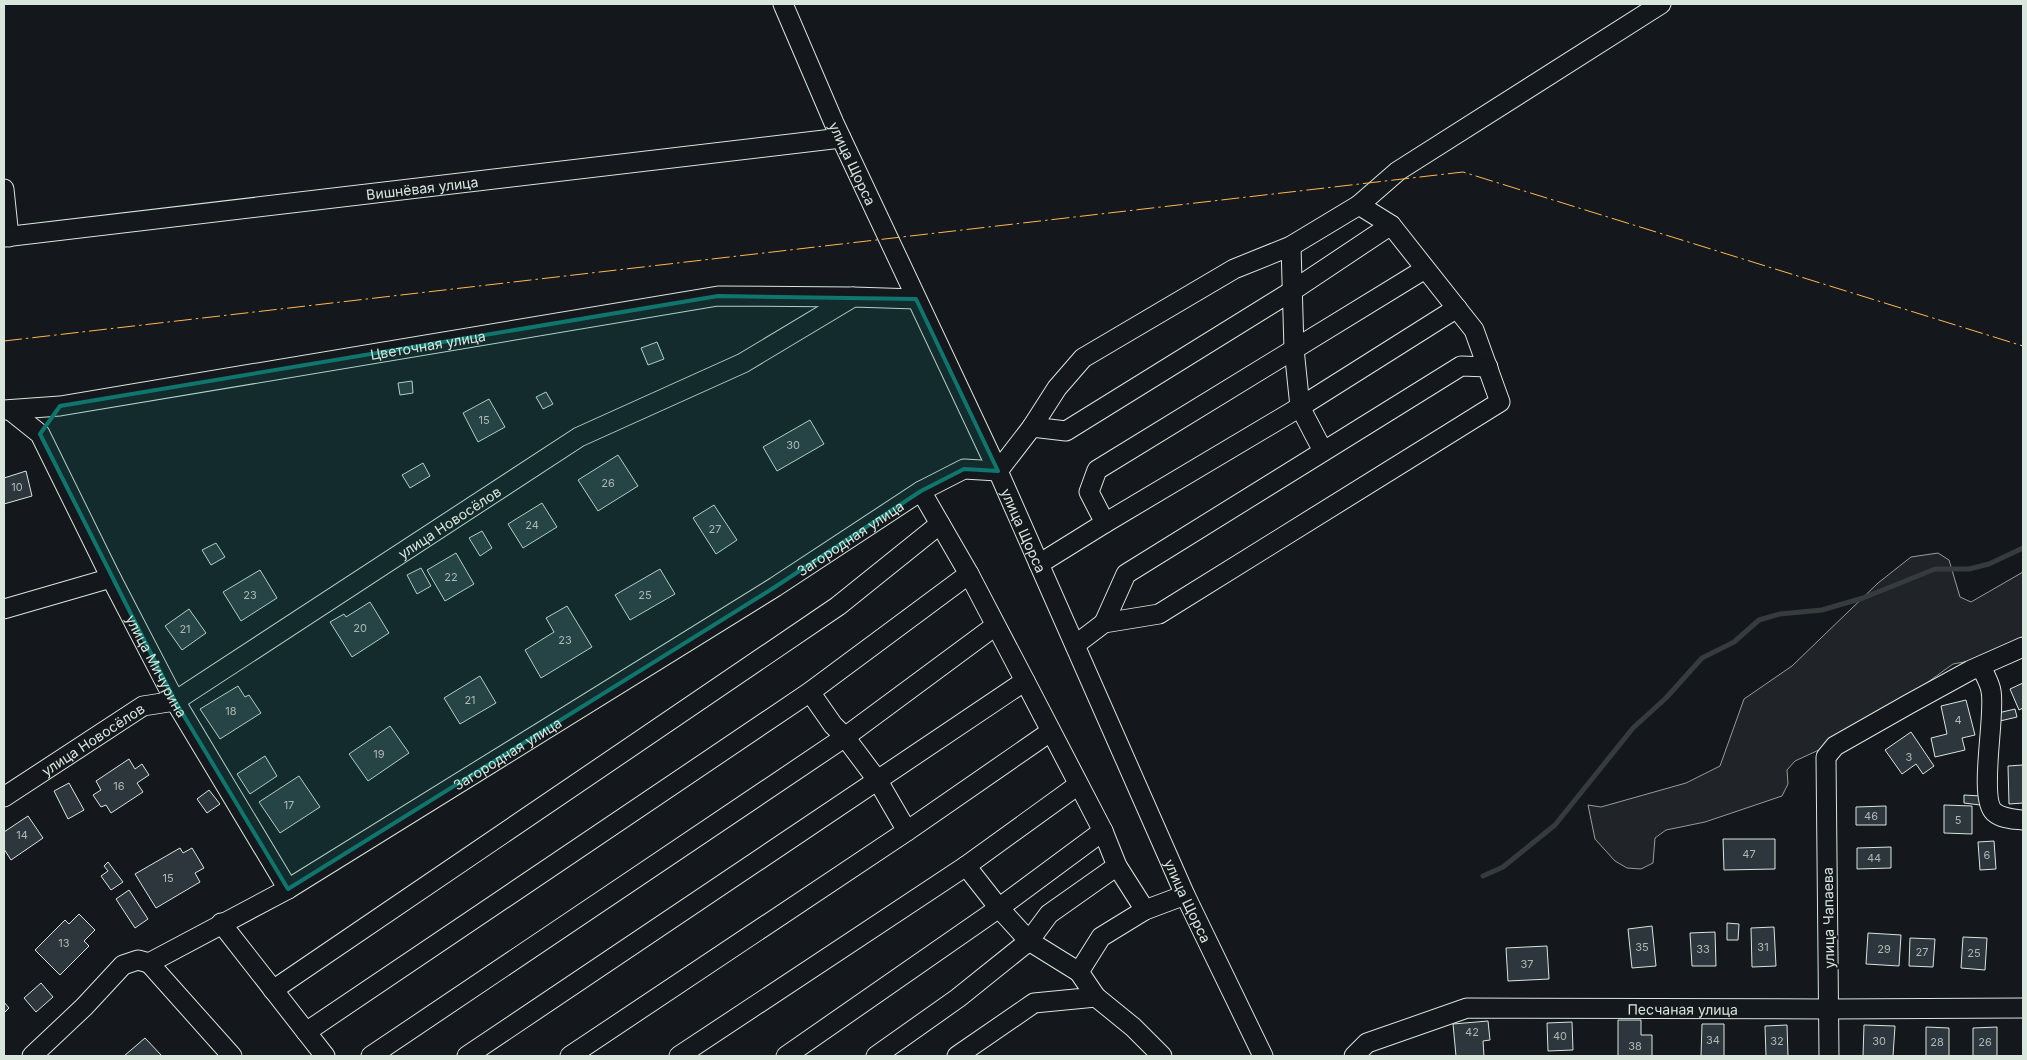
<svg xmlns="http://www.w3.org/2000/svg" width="2027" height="1060" font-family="Inter,sans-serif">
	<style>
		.green { fill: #202428; stroke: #939e99 }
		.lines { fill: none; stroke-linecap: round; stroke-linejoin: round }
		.stream { stroke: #363b3e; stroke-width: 5 }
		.building { fill: #2c363c; stroke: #d8e6dc }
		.minor-casing { stroke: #d8e6dc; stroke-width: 21 }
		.minor { stroke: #14181c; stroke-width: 19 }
		.power { stroke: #ffb74d; stroke-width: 1; stroke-dasharray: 18 4 2.5 4; stroke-linecap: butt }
		.marked { fill: #0f766e; fill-opacity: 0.2; stroke: #0f766e; stroke-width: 4; stroke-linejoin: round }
		.labels { text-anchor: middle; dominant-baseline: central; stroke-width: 4; stroke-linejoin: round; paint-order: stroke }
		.number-label { font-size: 11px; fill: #adbab4 }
		.street-label { font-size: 14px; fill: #d8e6dc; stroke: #14181c }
	</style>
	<rect width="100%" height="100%" fill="#14181c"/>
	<path class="green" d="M1938,553L1949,560L1960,597L1971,602L2023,572V650L2008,654L1953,664L1860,731L1795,761L1787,770L1788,784L1782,796L1705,822L1666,830L1655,838L1653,863L1641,869L1627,868L1615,861L1595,839L1588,805L1601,807L1686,783L1720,766L1744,699L1792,666L1878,583L1911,557Z"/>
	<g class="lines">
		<path class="stream" d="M1483,876L1503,867L1555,825L1633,728L1666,698L1702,658L1734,642L1759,620L1780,614L1822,610L1863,598L1935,569H1969L1989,564L2023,548"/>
	</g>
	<path class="building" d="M657,342L664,359L648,365L641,348Z
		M412,381L413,393L400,395L398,383Z
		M546,392L553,404L543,409L536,397Z
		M489,399L505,427L478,442L463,413Z
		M810,420L824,444L777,471L763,447Z
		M618,455L638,486L598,511L578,480Z
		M423,463L430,476L410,488L402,475Z
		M26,471L32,496L4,504V478Z
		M542,503L557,527L523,548L508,524Z
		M714,505L737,540L716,554L693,518Z
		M482,531L492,548L480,556L469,538Z
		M216,543L225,557L211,565L202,550Z
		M456,553L474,584L445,601L427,570Z
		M421,568L431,586L417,594L407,575Z
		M660,569L675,594L630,620L615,595Z
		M260,570L277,598L241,621L223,592Z
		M370,602L389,633L352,657L330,622L344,614L346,617Z
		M567,606L592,647L541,678L525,650L554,632L546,618Z
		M189,609L206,633L182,650L165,626Z
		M480,676L496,703L460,724L444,698Z
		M2023,683V708L2019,710L2010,689Z
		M238,686L245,697L249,695L261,713L220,739L200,709Z
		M1966,700L1975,735L1962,738L1965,750L1935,757L1931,738L1947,734L1941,706Z
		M2015,709L2017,717L2000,721L1998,713Z
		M390,726L409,753L368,781L349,754Z
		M1911,732L1934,766L1923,774L1916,764L1902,774L1885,750Z
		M265,756L277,776L250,794L237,774Z
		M129,759L135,769L142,764L149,775L137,783L143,792L111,813L106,805L101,807L93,795L101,790L96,781Z
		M2023,765V803L2009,804L2008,766Z
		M299,776L320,807L280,833L259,802Z
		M69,783L84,810L68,819L54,791Z
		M209,790L220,804L207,813L197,799Z
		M1964,795L1981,796L1980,805L1964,803Z
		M1944,805L1972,806V834L1944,833Z
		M1886,806V825H1856V807Z
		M28,816L43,838L11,860L4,849V832Z
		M1723,839H1775V869L1724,870Z
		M1994,841L1996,869L1980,870L1978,842Z
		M1891,847V868L1857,869V848Z
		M180,848L183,853L192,848L204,868L195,873L200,882L156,908L135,874Z
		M108,862L123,882L111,890L101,876L108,871L104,866Z
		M129,890L148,919L135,928L116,899Z
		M79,914L95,930L84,941L89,946L60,975L35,950L65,920L69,924Z
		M1727,923L1739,924L1738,940H1727Z
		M1652,926L1656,966L1632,968L1628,929Z
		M1774,927L1776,966L1752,967L1751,928Z
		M1715,932L1716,966H1692L1690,933Z
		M1868,933L1901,935L1899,966L1866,964Z
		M1963,937L1987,938L1985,970L1961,968Z
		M1910,938L1935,939L1933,967L1909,966Z
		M1547,946L1549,979L1508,981L1506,948Z
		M41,983L53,997L36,1012L24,998Z
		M4,1002L9,1008L4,1013Z
		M1618,1020H1641V1035H1652V1056H1618Z
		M1488,1021L1490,1040L1483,1041L1484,1056H1456L1453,1024Z
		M1572,1022L1573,1050L1548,1051L1547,1023Z
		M1702,1024H1724V1056H1701Z
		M1787,1025L1788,1056H1766L1765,1026Z
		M1864,1025L1895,1026L1893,1056H1863Z
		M1926,1027L1949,1028V1056H1926Z
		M1997,1027V1056H1973V1028Z
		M145,1038L162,1056H124Z"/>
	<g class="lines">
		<defs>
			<g id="minor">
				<path id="s1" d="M783,4L834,123L998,471L1185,895L1263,1056"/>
				<path d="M4,189L9,237"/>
				<path d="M1359,205L1398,171L1661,4"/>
				<path id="s2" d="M4,237L841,138"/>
				<path d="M1291,246L1294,349L1300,407L1323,451"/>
				<path id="s3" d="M4,410L60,406L718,296L853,297"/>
				<path id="s4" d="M10,410L40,434L111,578L175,701L288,889"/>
				<path d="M1032,427L1057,388L1083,358L1234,269L1291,246L1359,205L1391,225L1474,330L1500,402L1159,614L1104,623L1075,645"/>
				<path d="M921,491L969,574L1025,681L1103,831L1117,866L1145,910"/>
				<path d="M1105,523L1089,492L1097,470L1425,269"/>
				<path d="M1039,564L1105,523L1300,407L1457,308"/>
				<path d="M4,609L111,578"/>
				<path d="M1104,623L1126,574L1461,366L1488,367"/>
				<path d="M1981,666C1984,674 1990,683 1991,691C1996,715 1978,797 1994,812C2002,819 2014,819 2023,820"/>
				<path d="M810,692L833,725L845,737L878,781L907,831"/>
				<path d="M1078,785L966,866L999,908L1029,941L1079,972"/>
				<path id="s5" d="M4,797L143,706L175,701L579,437L743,363L853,297L916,299"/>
				<path d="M221,923L325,1056"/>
				<path d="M149,963L232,1056"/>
				<path d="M273,990L838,606L940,524"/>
				<path d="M1096,997L1133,1027L1162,1056"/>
				<path d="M306,1032L810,692L969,574"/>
				<path id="s6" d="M32,1056L84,1007L123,965L138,960L149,963L288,889L775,587L921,491L964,469L998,471L1032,427L1066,431L1292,291L1391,225"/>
				<path d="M371,1056L845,737L995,626"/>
				<path d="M467,1056L1025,681"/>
				<path d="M570,1056L907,831L1050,732"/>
				<path d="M679,1056L966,866"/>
				<path d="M786,1056L999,908L1103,831"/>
				<path d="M876,1056L958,998L1029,941L1049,914L1117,866"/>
				<path d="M957,1056L1034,1003L1096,997L1079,972L1101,937L1145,910L1185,895"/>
				<path id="s7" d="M1354,1056L1367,1043L1467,1008L1829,1009L2023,1008"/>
				<path d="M1829,1056L1826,757L1835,746L1909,704L1971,670L2023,647"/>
			</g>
		</defs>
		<use href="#minor" class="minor-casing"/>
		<use href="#minor" class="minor"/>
		<path class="power" d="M4,341L1463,172L2023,346"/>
	</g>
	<path class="marked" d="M718,296L916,299L998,471L964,469L921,491L775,587L288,889L175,701L40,434L60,406Z"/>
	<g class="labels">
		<g class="number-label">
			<text x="484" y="420">15</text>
			<text x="793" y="445">30</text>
			<text x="608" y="483">26</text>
			<text x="17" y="487">10</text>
			<text x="532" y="525">24</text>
			<text x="715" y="529">27</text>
			<text x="451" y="577">22</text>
			<text x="250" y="595">23</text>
			<text x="645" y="595">25</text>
			<text x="360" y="628">20</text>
			<text x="185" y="629">21</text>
			<text x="565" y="640">23</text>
			<text x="470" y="700">21</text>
			<text x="231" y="711">18</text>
			<text x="1958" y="720">4</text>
			<text x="379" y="754">19</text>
			<text x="1909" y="757">3</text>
			<text x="119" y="786">16</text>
			<text x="289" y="805">17</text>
			<text x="1871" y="816">46</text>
			<text x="1958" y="820">5</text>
			<text x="22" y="835">14</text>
			<text x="1749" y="854">47</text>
			<text x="1987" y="855">6</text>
			<text x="1874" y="858">44</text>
			<text x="168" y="878">15</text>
			<text x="64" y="943">13</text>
			<text x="1642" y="947">35</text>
			<text x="1763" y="947">31</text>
			<text x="1703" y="949">33</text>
			<text x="1884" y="949">29</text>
			<text x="1922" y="952">27</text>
			<text x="1974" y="953">25</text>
			<text x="1527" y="964">37</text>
			<text x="1472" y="1032">42</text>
			<text x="1560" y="1036">40</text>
			<text x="1713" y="1040">34</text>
			<text x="1777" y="1041">32</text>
			<text x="1879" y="1041">30</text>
			<text x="1937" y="1042">28</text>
			<text x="1985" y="1042">26</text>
			<text x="1635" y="1046">38</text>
		</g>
		<g class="street-label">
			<text stroke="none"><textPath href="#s1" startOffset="174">улица Щорса</textPath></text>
			<text stroke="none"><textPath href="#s2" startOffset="421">Вишнёвая улица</textPath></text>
			<text stroke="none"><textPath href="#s3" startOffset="429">Цветочная улица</textPath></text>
			<text stroke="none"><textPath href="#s5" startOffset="526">улица Новосёлов</textPath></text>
			<text stroke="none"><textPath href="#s1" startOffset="579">улица Щорса</textPath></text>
			<text stroke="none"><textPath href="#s6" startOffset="976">Загородная улица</textPath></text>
			<text stroke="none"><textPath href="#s4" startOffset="298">улица Мичурина</textPath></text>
			<text stroke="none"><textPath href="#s5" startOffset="106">улица Новосёлов</textPath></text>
			<text stroke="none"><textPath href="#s6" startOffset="571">Загородная улица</textPath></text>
			<text stroke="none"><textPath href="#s1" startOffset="984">улица Щорса</textPath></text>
			<text transform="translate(1828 918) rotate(-91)">улица Чапаева</text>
			<text stroke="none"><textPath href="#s7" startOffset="340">Песчаная улица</textPath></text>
		</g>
	</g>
	<rect width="2027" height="1060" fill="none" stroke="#d8e6dc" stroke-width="10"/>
</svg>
